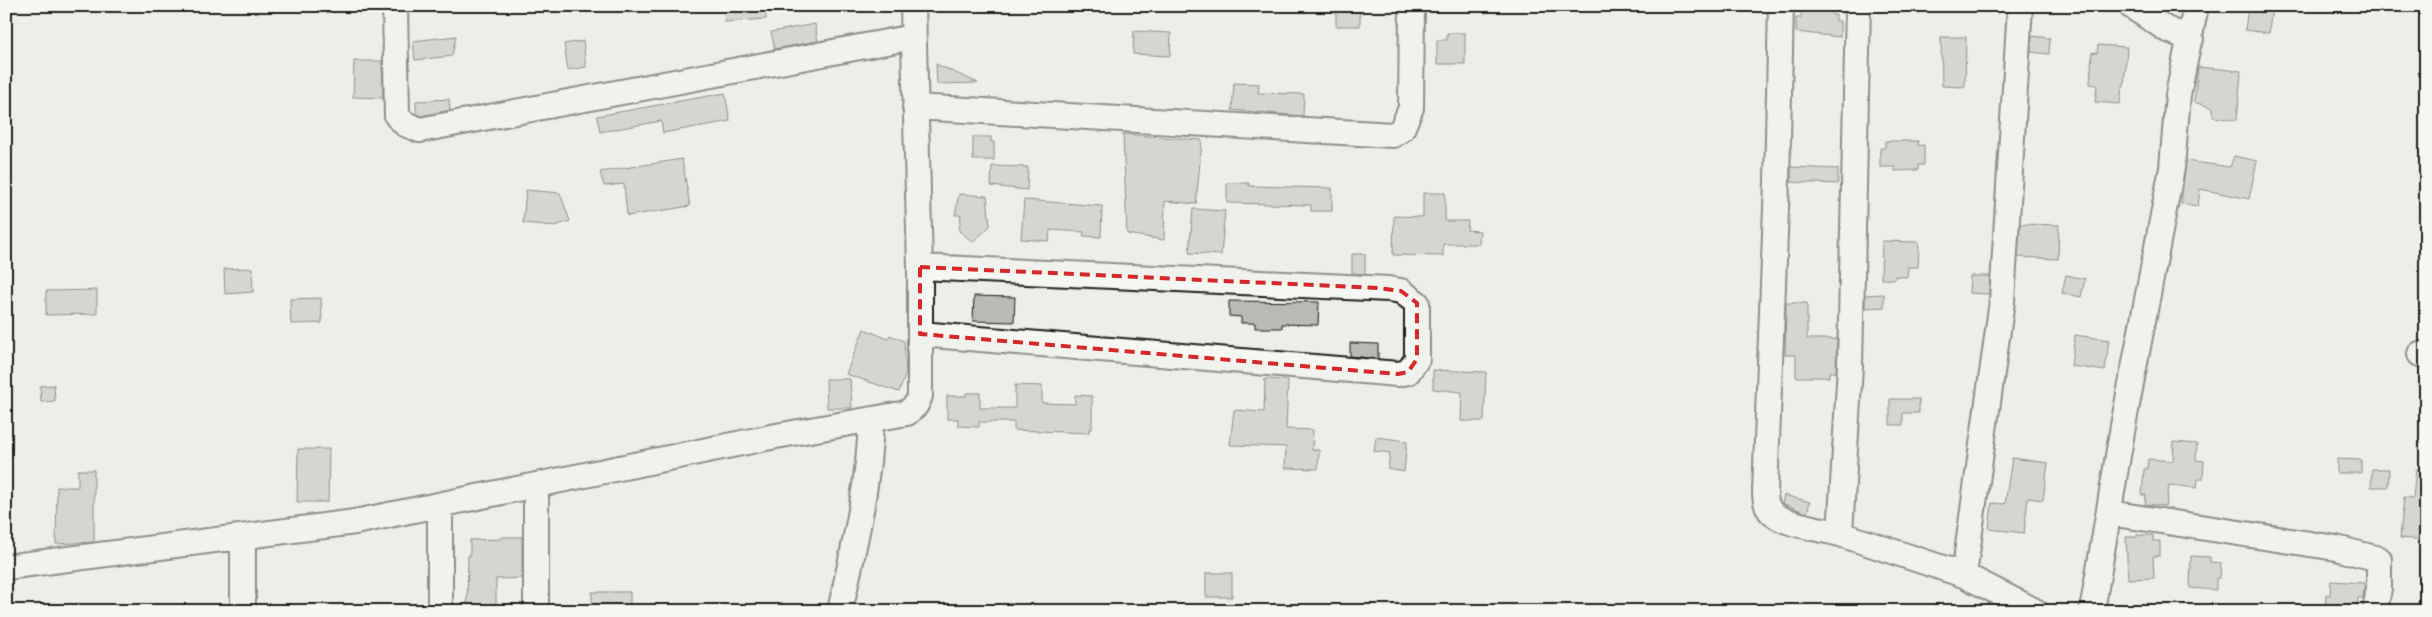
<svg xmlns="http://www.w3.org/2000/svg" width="2432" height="617" font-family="Pangolin,sans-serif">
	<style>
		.building { fill: #b9b9b6; stroke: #1c1c1c }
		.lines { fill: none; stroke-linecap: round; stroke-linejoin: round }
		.minor-casing { stroke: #1c1c1c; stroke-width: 28 }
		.minor { stroke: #f6f6f2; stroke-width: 24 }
		.marked { fill: none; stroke: #d62828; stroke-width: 4; stroke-dasharray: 10 6; stroke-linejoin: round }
	</style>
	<rect width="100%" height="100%" fill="#edede9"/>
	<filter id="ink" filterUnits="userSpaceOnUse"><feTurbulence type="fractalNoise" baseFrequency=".02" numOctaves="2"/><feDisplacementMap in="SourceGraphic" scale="10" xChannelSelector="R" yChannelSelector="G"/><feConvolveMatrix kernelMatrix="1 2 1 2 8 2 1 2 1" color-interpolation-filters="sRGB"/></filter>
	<g filter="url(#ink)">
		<path class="building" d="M724,6H765L766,19L725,22Z
			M1336,6H1360V26H1336Z
			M2248,6H2272L2269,33L2245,30Z
			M1801,7L1832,8V15H1836V21H1840V37L1796,32V18H1801Z
			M815,24L818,41L775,49L771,32Z
			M1134,31L1171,33L1170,56L1133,54Z
			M1447,33H1465V64H1437V40H1447Z
			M456,36L452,56L415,60L413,41Z
			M2032,36L2050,38L2049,54L2031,52Z
			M1941,37H1966L1965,87L1942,86Z
			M583,41L586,67L568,70L564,44Z
			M2098,45L2127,47L2124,87H2122L2120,104L2095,102L2097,85L2090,84L2092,52L2097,53Z
			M354,61H382L383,98L353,97Z
			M936,64L978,83L937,84Z
			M2198,67L2241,71L2237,120L2213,117V108L2194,102Z
			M1234,83L1259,84L1258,93L1304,94L1303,116L1232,110Z
			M725,93L730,121L663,133L661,121L600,132L597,116Z
			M449,99L450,110L421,116L416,114V101Z
			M1123,134L1202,140L1196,204L1165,201L1164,240L1127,234Z
			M973,137H991V142H994V160H973Z
			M1885,141H1918V146L1924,145V165H1918V170L1895,171V167H1880V148H1885Z
			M2234,156L2257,161L2249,199L2200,189L2198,206L2181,204L2186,161L2230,167Z
			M682,159L690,206L627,216L624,184L604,186L600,172Z
			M992,166L1028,167L1027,190L991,186Z
			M1791,167L1838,169V184L1791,182Z
			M1227,183H1249V186L1332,188V211H1311V205L1227,203Z
			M526,190L560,193L570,221L555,226L523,223Z
			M1423,193H1445V221H1468L1467,230L1480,231L1479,244H1443V256L1393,255L1394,216L1423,217Z
			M959,194L987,196L990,226L973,242L959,231L961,215H955Z
			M1024,200L1102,206L1101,237L1083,236L1084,232L1050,230L1049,241L1021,239Z
			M1193,209L1225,211L1221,255L1189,253Z
			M2020,224L2059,225L2058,259L2018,257Z
			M1882,241L1919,242L1918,267H1908L1907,277L1895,276V279H1881Z
			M1352,254H1365V274L1352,273Z
			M252,268L253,292L225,294L224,269Z
			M2066,275L2085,279L2081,297L2062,293Z
			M1970,276H1990L1989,294L1969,293Z
			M97,290V314L46,315V291Z
			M1884,294V307L1865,308V295Z
			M974,296L1015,297L1014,322L973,321Z
			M321,298L322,323L291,324L290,299Z
			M1229,301L1319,302L1318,325L1282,324V328H1255V323H1241V317L1229,316Z
			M1786,303H1807V339H1837L1836,372H1829V377H1796V355H1785Z
			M864,329L888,339L890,335L904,341L906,374L899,392L846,374Z
			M2075,335L2109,340L2105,371L2071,366Z
			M1350,343L1378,344V359L1350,356Z
			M1433,370L1486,372L1484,421H1461L1462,392L1433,389Z
			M826,379H850L852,408H827Z
			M1265,379L1288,380L1286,429L1313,430L1312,450H1319L1318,469L1285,468L1286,447L1230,445L1234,410L1264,412Z
			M54,385L55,401L41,402L40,386Z
			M1015,385L1042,386V403L1075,404V395L1092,396V429H1089V433L1014,430V422H979V427L958,426V419H947V396H966V393H980V408H1015Z
			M1890,399H1919V413H1903V425H1890Z
			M1376,437L1407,441L1404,472L1388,469L1390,453L1374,451Z
			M2174,442L2197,444L2196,460L2204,461L2203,479H2198L2197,488L2169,485L2166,506L2145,504L2146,495H2142L2144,469H2147L2148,459L2173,461Z
			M298,449H329L328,502H297Z
			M2012,458L2048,463L2043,500L2028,498L2024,533L1989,529L1992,503L2005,504Z
			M2337,459L2361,460V473H2337Z
			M2372,469H2389L2388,487H2371Z
			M2416,469H2426V540L2400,538L2404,497L2413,498Z
			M78,470H94V542L56,544L57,487H78Z
			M1784,495L1810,502L1807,513L1782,503Z
			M2137,535H2153V541H2160V556H2153L2154,578L2128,579L2126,537H2137Z
			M501,537H522V578L496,579V611L467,609L468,556H470V540L501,539Z
			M2191,556L2210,557V562L2221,563L2220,578H2216V590L2190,588Z
			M1206,573H1232V597H1206Z
			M2331,581L2364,583L2363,598H2358L2357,611H2325L2326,594L2330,595Z
			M592,592H630V611H592Z"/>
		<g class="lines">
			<defs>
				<path id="minor" d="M395,6L397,116L405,124L420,130L913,37
					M1781,6L1777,182L1765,492C1765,500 1766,507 1772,513C1785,525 1823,529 1840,534
					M1858,6L1850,366L1840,534L1964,575L2035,611
					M2131,6L2166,29L2191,39
					M915,107L1393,135L1402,129L1411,108L1412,6
					M920,267L1389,289L1401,291L1417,303V359L1408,372L1398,374L920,334
					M2420,354H2426
					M536,485V611
					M440,505V611
					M2109,513L2336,548L2379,559V588L2375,611
					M6,567L355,522L776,436L907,413L916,405L920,396V267L913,6
					M1964,575L2002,301L2020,6
					M243,611V538
					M840,611C854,547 869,485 871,420
					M2092,611L2123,426L2172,168L2178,95L2196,6"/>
			</defs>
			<use href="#minor" class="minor-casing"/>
			<use href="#minor" class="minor"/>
		</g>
	</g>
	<path d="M0 0H2432V617H0ZM920,267L1378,288L1401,291L1417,303V359L1408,372L1398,374L920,334Z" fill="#edede9" fill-opacity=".55" fill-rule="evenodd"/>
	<path class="marked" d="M920,267L1378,288L1401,291L1417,303V359L1408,372L1398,374L920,334Z"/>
	<rect width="2432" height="617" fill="none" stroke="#f6f6f2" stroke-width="25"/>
	<rect x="12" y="12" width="2407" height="592" fill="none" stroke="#1c1c1c" stroke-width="2" filter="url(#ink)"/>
</svg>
